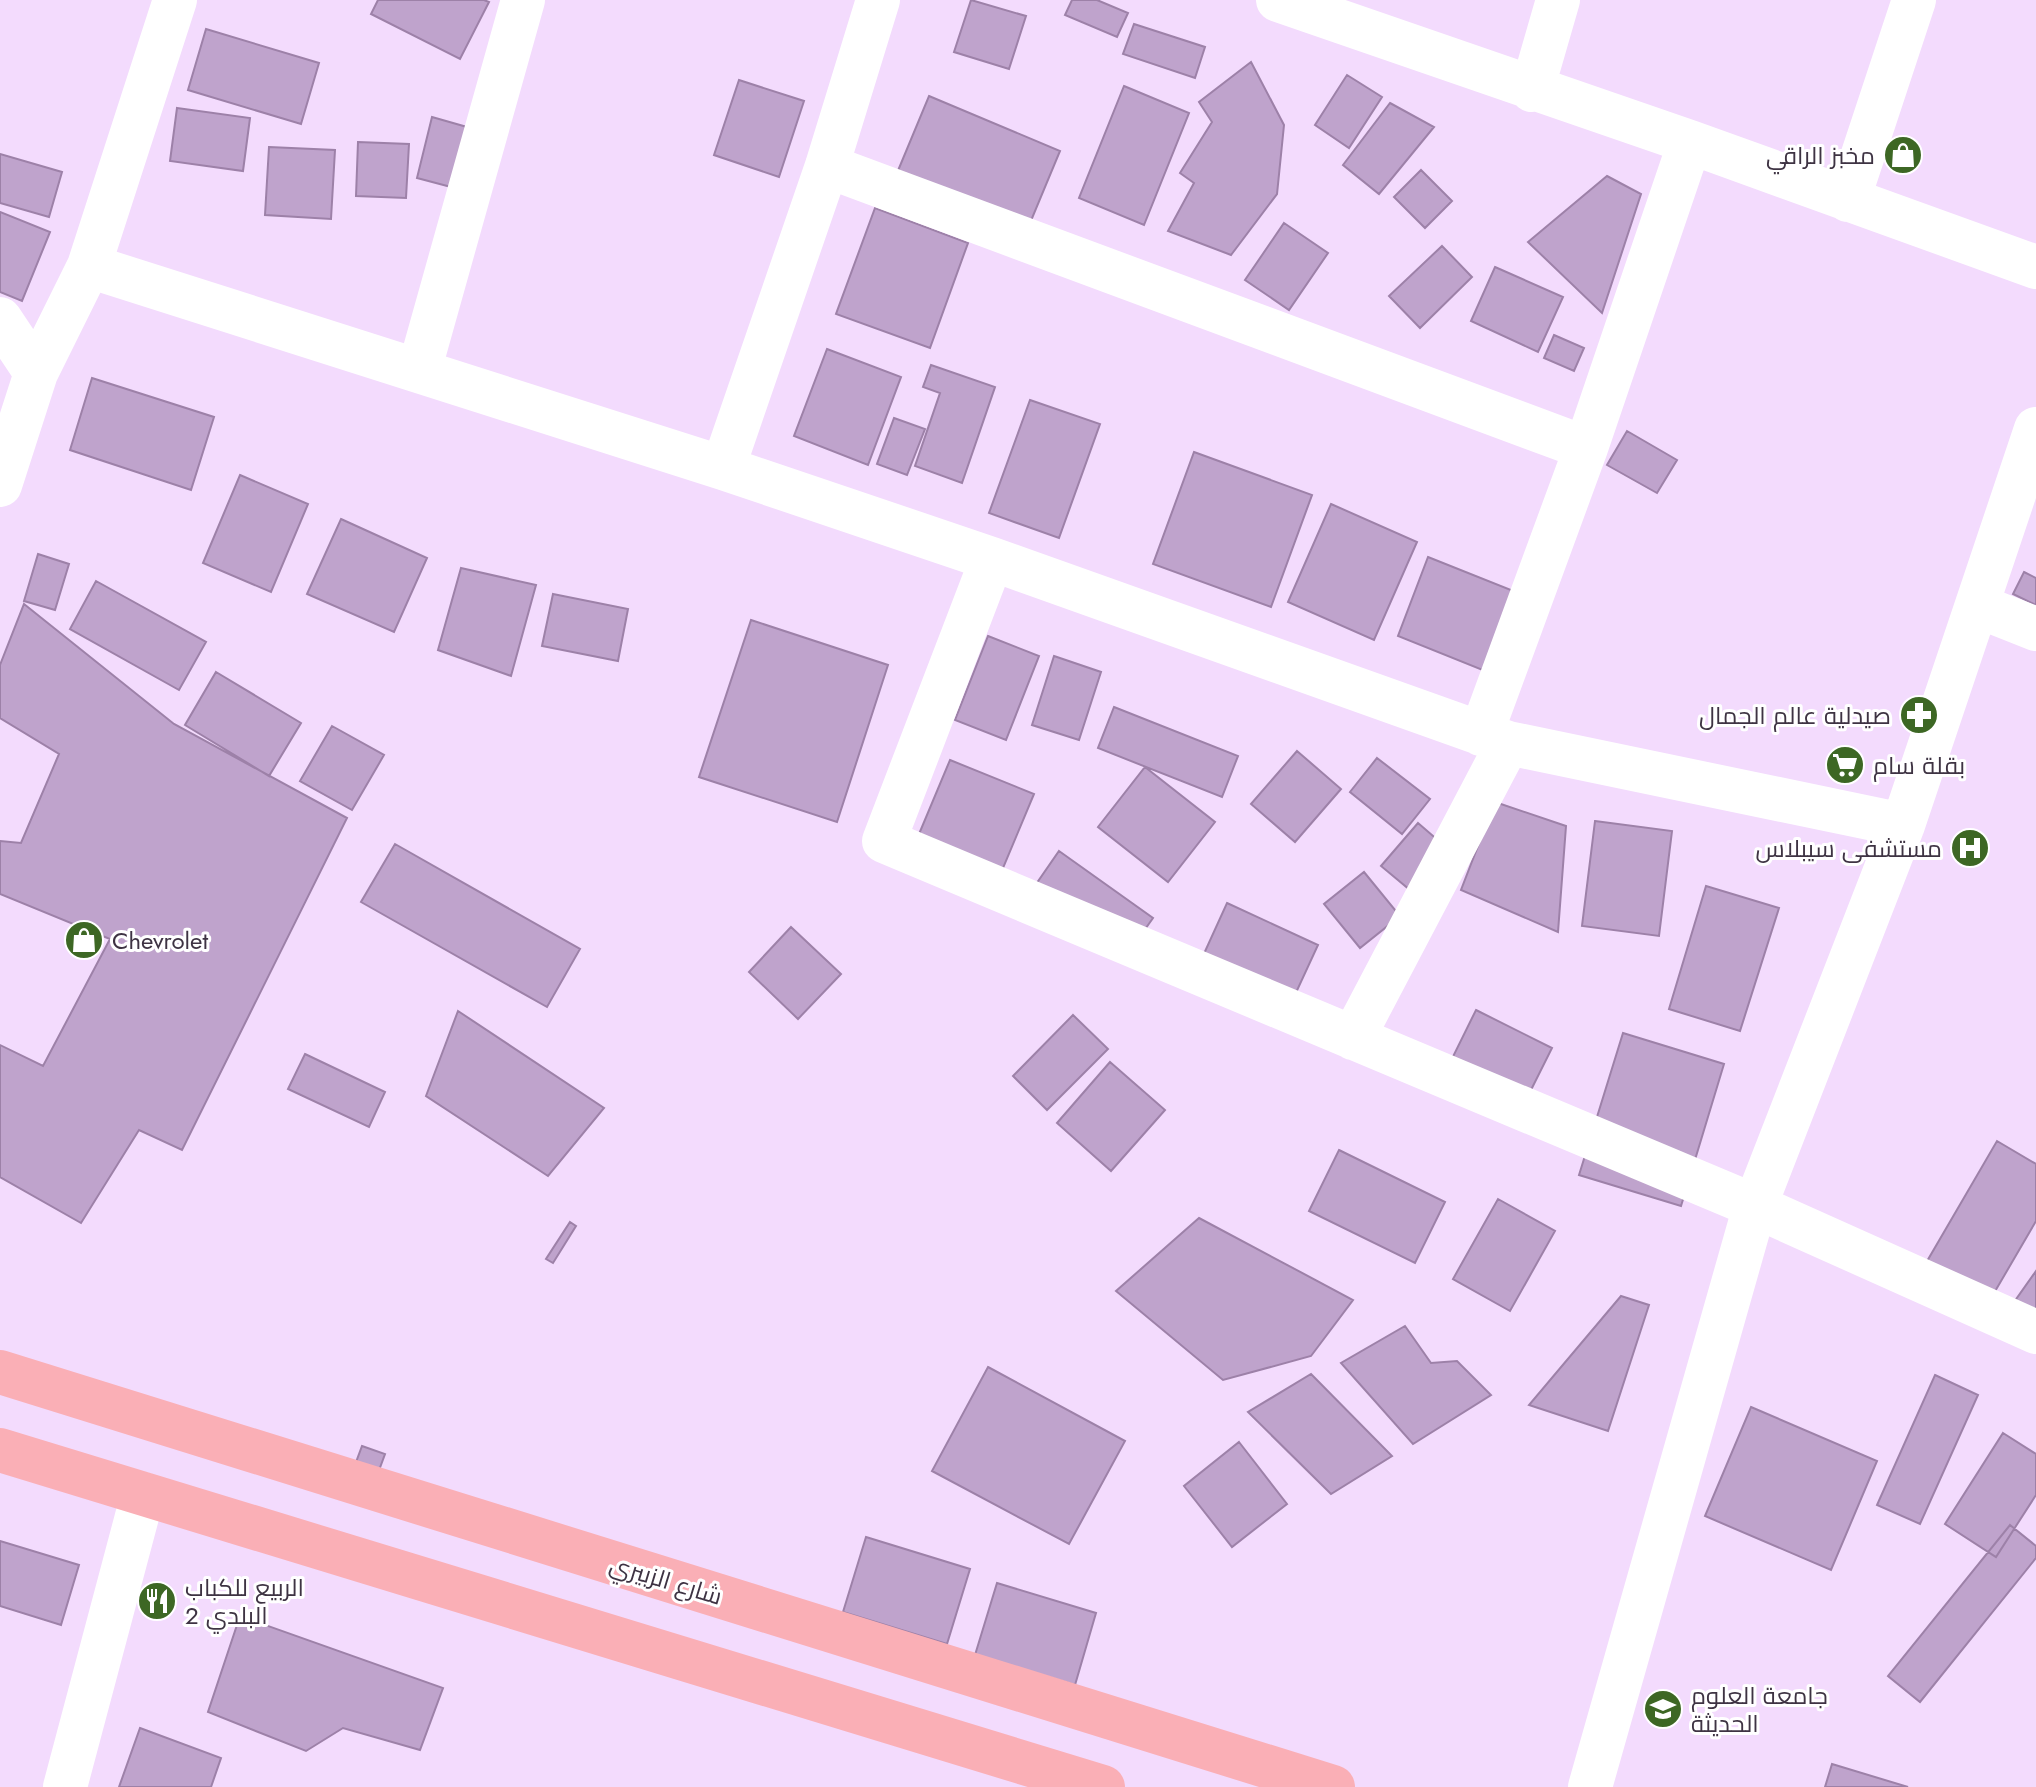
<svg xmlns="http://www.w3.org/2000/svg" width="2036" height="1787" font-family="Jost,Cairo,sans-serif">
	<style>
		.building { fill: #bfa3cc; stroke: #9d81a8; stroke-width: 2 }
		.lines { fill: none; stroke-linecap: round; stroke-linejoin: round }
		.minor { stroke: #fff; stroke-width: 44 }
		.major { stroke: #faafb6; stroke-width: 44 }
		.labels { text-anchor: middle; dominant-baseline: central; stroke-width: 6; stroke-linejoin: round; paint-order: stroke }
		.poi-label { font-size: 24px; fill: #3e3343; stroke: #fff; text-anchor: start }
		.street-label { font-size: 24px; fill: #3e3343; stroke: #fff }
	</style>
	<rect width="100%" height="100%" fill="#f3dbfd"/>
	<path class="building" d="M378,0H484L489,2L460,59L371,14Z
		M971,0L1026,16L1009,69L954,52Z
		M1072,0H1097L1128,13L1117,37L1065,15Z
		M1134,24L1205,47L1195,78L1123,54Z
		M206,29L319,63L301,124L188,90Z
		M1251,62L1284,125L1277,194L1231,255L1168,231L1194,183L1180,173L1212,122L1199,102Z
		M1347,75L1382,97L1349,148L1315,125Z
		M739,80L804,101L779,177L714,155Z
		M1124,86L1189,113L1144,225L1079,198Z
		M929,96L1060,151L1028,228L897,173Z
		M1390,103L1434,127L1379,194L1343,165Z
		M177,108L250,118L243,171L170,161Z
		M432,117L467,127L451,187L417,178Z
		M358,142L409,144L406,198L356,196Z
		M269,147L335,150L331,219L265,215Z
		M0,154L62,172L49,217L0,203Z
		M1421,170L1452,201L1425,228L1394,197Z
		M1607,176L1641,194L1602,313L1528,242Z
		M875,208L968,243L930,348L836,314Z
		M0,212L50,232L22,301L0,292Z
		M1284,223L1328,253L1289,310L1245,280Z
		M1442,246L1472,277L1420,328L1389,296Z
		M1495,267L1563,297L1538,352L1471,321Z
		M1554,335L1584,348L1574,371L1544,358Z
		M827,349L901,377L868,465L794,436Z
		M931,365L995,387L962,483L915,466L940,393L923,387Z
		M92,378L214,417L191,490L70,450Z
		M1030,400L1100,424L1059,538L989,513Z
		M894,418L925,429L907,475L877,464Z
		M1627,431L1677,460L1657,493L1607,465Z
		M1194,452L1312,495L1271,607L1153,564Z
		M240,475L308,504L271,592L203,563Z
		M1331,504L1417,542L1374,640L1288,602Z
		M341,519L427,558L394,632L307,594Z
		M38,554L69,564L55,610L24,601Z
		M1428,557L1521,594L1490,673L1398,636Z
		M461,568L536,585L511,676L438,650Z
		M2024,572L2036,578V605L2013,594Z
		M96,581L206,642L179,690L70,629Z
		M553,594L628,609L618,661L542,646Z
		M24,604L174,724L347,818L182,1150L139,1130L81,1223L0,1177V1045L43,1066L110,939L0,894V841L21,843L59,754L0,718V665Z
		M751,620L888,665L837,822L699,777Z
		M988,636L1039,656L1006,740L955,720Z
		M1054,656L1101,672L1079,740L1032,725Z
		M216,672L301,723L269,776L185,725Z
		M1114,707L1238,756L1222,797L1098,748Z
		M332,726L384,755L352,810L300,781Z
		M1297,751L1341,789L1295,842L1251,804Z
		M1377,758L1430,799L1402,834L1350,792Z
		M950,760L1034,794L998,880L914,846Z
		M1145,767L1215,822L1168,882L1098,827Z
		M1495,802L1566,826L1558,932L1461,890Z
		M1595,821L1672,831L1659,936L1582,926Z
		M1418,823L1447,848L1410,890L1381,866Z
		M395,844L580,949L547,1007L361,902Z
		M1059,851L1153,918L1126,956L1032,890Z
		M1364,872L1400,916L1360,948L1324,904Z
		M1706,886L1779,908L1740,1031L1669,1009Z
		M1227,903L1318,945L1288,1010L1197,969Z
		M791,927L841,974L798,1019L749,972Z
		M1476,1010L1552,1048L1515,1122L1439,1085Z
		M458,1011L604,1108L548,1176L426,1096Z
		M1073,1015L1108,1049L1047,1110L1013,1076Z
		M1623,1033L1724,1064L1681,1206L1579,1175Z
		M305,1054L385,1092L369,1127L288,1089Z
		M1110,1062L1165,1110L1111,1171L1057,1123Z
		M1997,1141L2036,1164V1221L1990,1300L1926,1263Z
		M1339,1150L1445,1202L1415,1263L1309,1211Z
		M1498,1199L1555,1231L1510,1311L1453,1279Z
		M1199,1218L1353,1300L1311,1356L1223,1380L1116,1291Z
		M570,1222L576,1226L553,1263L546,1259Z
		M2036,1271V1342L2000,1322Z
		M1621,1296L1649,1305L1608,1431L1529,1405Z
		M1405,1326L1431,1363L1457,1361L1491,1395L1413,1444L1341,1363Z
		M988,1367L1125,1441L1069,1544L932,1471Z
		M1311,1374L1392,1456L1331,1494L1248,1412Z
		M1935,1375L1978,1395L1920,1524L1877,1505Z
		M1751,1407L1877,1461L1831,1570L1705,1516Z
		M2003,1433L2036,1454V1495L1996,1557L1945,1524Z
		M1239,1442L1287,1504L1232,1547L1184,1486Z
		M362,1446L385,1454L378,1473L355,1465Z
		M2010,1525L2036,1546V1558L1920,1702L1888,1676Z
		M866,1537L970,1569L947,1644L843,1612Z
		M0,1541L79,1565L61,1625L0,1606Z
		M997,1583L1096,1613L1075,1685L975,1655Z
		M240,1616L443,1688L420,1750L343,1728L306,1751L208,1712Z
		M140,1728L221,1758L211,1787H119Z
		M1832,1764L1908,1787H1825Z"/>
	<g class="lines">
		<path class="minor" d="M1278,0L1690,142L2036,267
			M1532,90L1558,0
			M827,166L1586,448
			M1848,200L1914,0
			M89,266L723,468L992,559L1508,743L1903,825
			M0,319L36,373
			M419,371L523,0
			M723,468L827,166L878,0
			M0,485L36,373L89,266L175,0
			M992,559L884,841L1755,1206L2036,1332
			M1978,606L2036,629
			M1481,734L1586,448L1690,142
			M1353,1038L1508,743
			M65,1787L143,1494
			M1590,1787L1755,1206L1903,825L2036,429"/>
		<path class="major" d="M0,1372L1333,1787
			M0,1450L1103,1787"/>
	</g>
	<defs>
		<symbol id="shop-disc" viewBox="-11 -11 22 22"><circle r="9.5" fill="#3d6724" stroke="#fff"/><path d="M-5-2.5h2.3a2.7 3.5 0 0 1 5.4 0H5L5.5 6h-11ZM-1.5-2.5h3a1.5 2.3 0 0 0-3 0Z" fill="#fff"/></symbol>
		<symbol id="pharmacy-disc" viewBox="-11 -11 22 22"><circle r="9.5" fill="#3d6724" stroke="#fff"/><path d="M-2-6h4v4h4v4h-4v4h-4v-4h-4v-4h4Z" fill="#fff"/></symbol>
		<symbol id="supermarket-disc" viewBox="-11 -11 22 22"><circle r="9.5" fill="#3d6724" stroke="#fff"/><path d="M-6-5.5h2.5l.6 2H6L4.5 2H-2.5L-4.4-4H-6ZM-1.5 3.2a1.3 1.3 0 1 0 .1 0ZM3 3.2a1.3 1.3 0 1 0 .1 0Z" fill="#fff"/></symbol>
		<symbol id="hospital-disc" viewBox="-11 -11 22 22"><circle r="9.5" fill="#3d6724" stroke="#fff"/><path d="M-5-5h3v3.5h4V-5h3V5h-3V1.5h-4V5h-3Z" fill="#fff"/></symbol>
		<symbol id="restaurant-disc" viewBox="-11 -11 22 22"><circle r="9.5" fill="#3d6724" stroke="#fff"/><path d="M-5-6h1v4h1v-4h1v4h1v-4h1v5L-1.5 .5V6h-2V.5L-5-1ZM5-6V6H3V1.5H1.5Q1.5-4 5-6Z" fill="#fff"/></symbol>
		<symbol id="university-disc" viewBox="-11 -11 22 22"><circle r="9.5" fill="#3d6724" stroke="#fff"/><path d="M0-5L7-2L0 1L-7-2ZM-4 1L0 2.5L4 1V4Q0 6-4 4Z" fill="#fff"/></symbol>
	</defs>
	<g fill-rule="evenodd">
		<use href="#shop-disc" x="1881" y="133" width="44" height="44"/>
		<use href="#pharmacy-disc" x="1897" y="693" width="44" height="44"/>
		<use href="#supermarket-disc" x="1823" y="743" width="44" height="44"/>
		<use href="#hospital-disc" x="1948" y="826" width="44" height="44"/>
		<use href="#shop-disc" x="62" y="918" width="44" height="44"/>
		<use href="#restaurant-disc" x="135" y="1579" width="44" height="44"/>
		<use href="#university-disc" x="1641" y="1687" width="44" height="44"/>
	</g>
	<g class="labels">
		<g class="poi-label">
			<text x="1875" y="155" text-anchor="end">مخبز الراقي</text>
			<text x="1891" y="715" text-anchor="end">صيدلية عالم الجمال</text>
			<text x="1873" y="765">بقلة سام</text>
			<text x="1942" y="848" text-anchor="end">مستشفى سيبلاس</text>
			<text x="112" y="940">Chevrolet</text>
			<text x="185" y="1587">الربيع للكباب<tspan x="185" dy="28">البلدي 2</tspan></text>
			<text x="1691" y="1695">جامعة العلوم<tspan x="1691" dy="28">الحديثة</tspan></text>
		</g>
		<g class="street-label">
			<text transform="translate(666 1580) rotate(17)">شارع الزبيري</text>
		</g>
	</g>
</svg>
